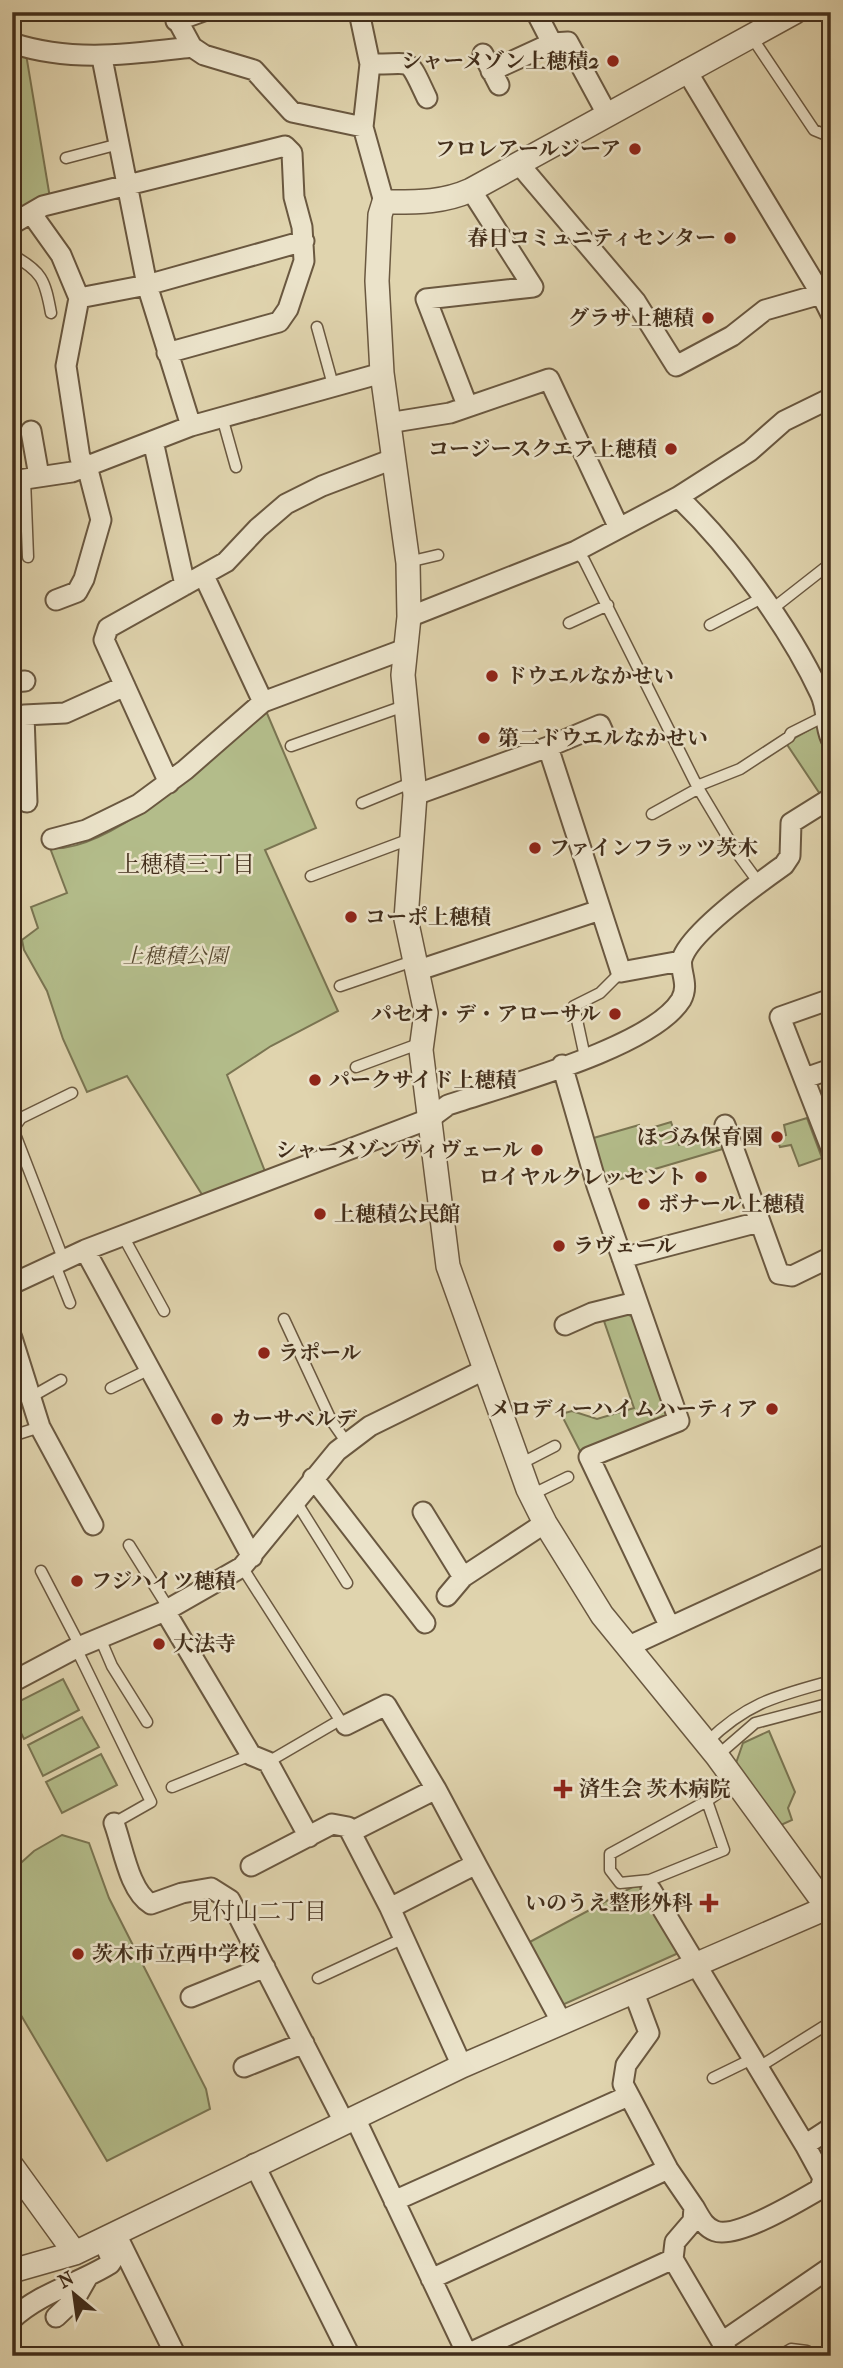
<svg xmlns="http://www.w3.org/2000/svg" width="843" height="2368" font-family="'IM FELL French Canon','Noto Serif JP',serif">
	<style>
		.green { fill: #b3bc8a; stroke: #7a7552; stroke-width: 2 }
		.lines { fill: none; stroke-linecap: round; stroke-linejoin: round }
		.service-casing { stroke: #6a5840; stroke-width: 13 }
		.minor-casing { stroke: #6a5840; stroke-width: 23 }
		.tertiary-casing { stroke: #6a5840; stroke-width: 26 }
		.service { stroke: #ebe3ca; stroke-width: 10 }
		.minor { stroke: #ebe3ca; stroke-width: 19 }
		.tertiary { stroke: #ebe3ca; stroke-width: 23 }
		.poi-dot { fill: #8f2418; stroke: #ebe3ca; stroke-width: 2.5 }
		.labels { text-anchor: middle; dominant-baseline: central; stroke-width: 5; stroke-linejoin: round; paint-order: stroke }
		.poi-label { font-size: 21px; font-weight: bold; fill: #422e1b; stroke: #ebe3ca; text-anchor: start }
		.park-label { font-size: 21px; font-style: italic; fill: #594a31; stroke: #ebe3ca }
		.neighbourhood-label { font-size: 23px; fill: #422e1b; stroke: #ebe3ca }
	</style>
	<rect width="100%" height="100%" fill="#e0d4ae"/>
	<filter id="stains"><feTurbulence type="fractalNoise" baseFrequency=".00286" numOctaves="4"/><feColorMatrix values="0 0 0 0 .2 0 0 0 0 .09 0 0 0 0 .02 0 0 0 .5 -.17"/></filter>
	<radialGradient id="worn" r=".72"><stop offset=".6" stop-color="#630" stop-opacity="0"/><stop offset="1" stop-color="#630" stop-opacity=".3"/></radialGradient>
	<path class="green" d="M12,50L26,54L50,198L12,217V196L18,177L12,129Z
		M266,711L316,828L265,850L338,1011L271,1046L227,1075L266,1174L203,1196L127,1076L87,1092L63,1039L47,991L24,950L22,940L38,928L31,907L67,893L50,848C110,855 223,749 266,711Z
		M820,724L831,751V793L822,797L786,743Z
		M807,1118L822,1158L799,1166L791,1145L780,1147L777,1138L786,1135L784,1125Z
		M671,1122L679,1145L719,1127L726,1148L604,1184L590,1139L639,1125L641,1131Z
		M624,1313L636,1318L668,1409L663,1421L580,1451L561,1414L572,1411L597,1419L634,1408L604,1321Z
		M63,1679L79,1710L24,1739L12,1715V1705Z
		M82,1717L99,1747L43,1776L28,1745Z
		M769,1731L795,1792L788,1808L792,1820L781,1825L736,1763L743,1743Z
		M101,1754L117,1785L62,1813L46,1782Z
		M62,1835L89,1843L109,1898L206,2089L210,2109L107,2161L12,2000V1871L34,1851Z
		M638,1884L683,1951L560,2006L526,1944Z"/>
	<g class="lines">
		<defs>
			<path id="service" d="M751,36L814,130L831,137
				M66,158L119,144
				M12,255C42,271 45,280 51,313
				M317,327L333,385
				M222,417L236,467
				M25,479L28,557
				M576,551L584,560L697,786L737,853L759,883
				M408,562L438,555
				M771,610L831,563
				M569,623L608,605
				M710,625L762,598
				M291,746L404,706
				M697,786L740,769L789,737L791,733L827,715
				M362,803L413,782
				M652,814L699,788
				M311,876L410,839
				M340,986L416,960
				M585,1057L574,1006L600,993L621,972
				M356,1067L421,1043
				M123,1236L164,1311
				M64,1261L13,1129L21,1118L72,1093
				M55,1265L70,1303
				M284,1319L331,1420L347,1443
				M111,1388L150,1369
				M31,1397L61,1380
				M12,1436L40,1427
				M520,1464L555,1446
				M531,1495L568,1477
				M295,1500L347,1583
				M129,1545L169,1609
				M242,1567L340,1720L346,1725
				M41,1571L80,1646
				M100,1638L112,1666L147,1722
				M76,1648L151,1802L114,1823
				M707,1742C748,1702 777,1696 831,1681
				M718,1755L755,1723L831,1703
				M268,1762L340,1720
				M172,1787L251,1755
				M707,1801L724,1850L650,1880L620,1883L610,1870V1854L707,1801L735,1781
				M318,1978L404,1938
				M759,2067L831,2022
				M713,2078L754,2058
				M779,2356L791,2349L807,2351L810,2356"/>
			<path id="minor" d="M173,12L192,47L204,55L254,70L292,112L363,127
				M359,12L370,64L363,127L384,202
				M536,12L552,43L568,42L607,114
				M176,21L201,12
				M12,43C72,63 131,54 192,47
				M483,54L499,85
				M102,58L147,285L191,426
				M370,64C415,65 406,54 427,98
				M491,71L552,43
				M519,164L636,302L676,366L732,336L765,310L821,294L686,70
				M31,213L61,255L79,298L147,285L304,241
				M12,224L43,206L285,146L292,153L294,197L302,227L304,261L288,309L279,322L167,353
				M821,294L831,314
				M467,405L426,299L533,287L471,190
				M388,423L450,413L549,379L618,526
				M31,431L39,476
				M153,441L185,585
				M12,481L72,472L191,426L382,373
				M678,497L750,451L784,421L831,398
				M204,576L263,702
				M56,600L77,592L84,579L101,520L87,466L80,458L66,366L79,298
				M409,617L576,551L678,497C731,547 789,627 820,693C828,709 824,724 831,739
				M12,682L25,681
				M548,747L600,725L604,734
				M169,783L104,640L108,628L226,562L258,528L286,504L322,486L393,459
				M415,795L548,747L621,972L681,961
				M27,802L24,715L65,713L125,686
				M52,839L86,830L139,804L185,770L263,702L405,649
				M419,970L600,910
				M831,999L780,1017L831,1148
				M562,1065L597,1186L679,1421L589,1457L669,1625
				M805,1078L831,1069
				M725,1125L779,1274L792,1276L831,1257
				M85,1250L252,1557
				M622,1258L759,1222
				M12,1284L85,1250L429,1119L448,1105C503,1086 651,1048 681,1000C690,984 679,971 682,959C690,932 760,882 784,865L790,856L791,823L831,798
				M565,1325L592,1313L636,1302
				M12,1338L40,1427L93,1525
				M313,1478L425,1623
				M423,1512L463,1577
				M447,1596L463,1577L545,1523
				M165,1611L251,1755L268,1762L309,1837
				M627,1647L831,1553
				M12,1682L76,1648L165,1611L242,1567L337,1451L370,1426L486,1369
				M346,1725L386,1705L436,1789
				M114,1823C123,1847 129,1891 151,1904L182,1893L211,1888L230,1900L344,2122
				M351,1832L436,1789L476,1864
				M251,1866L332,1824L348,1827L390,1908L462,2066
				M651,1890L805,2145L831,2128
				M390,1908L476,1864L561,2021
				M633,1990L649,2033L626,2065L623,2084L668,2169L694,2207L693,2221L675,2242L673,2259L730,2356
				M191,1997L265,1967
				M244,2067L304,2043
				M355,2118L468,2356
				M254,2164L350,2356
				M394,2201L628,2096
				M694,2207C700,2217 704,2227 715,2231C737,2239 799,2201 820,2189L823,2178L805,2145
				M116,2234L176,2356
				M431,2279L668,2169
				M56,2317L75,2299L87,2278
				M12,2319C41,2292 78,2284 110,2264L112,2261L103,2240
				M722,2342L831,2267
				M463,2356L673,2259"/>
			<path id="tertiary" d="M795,12L471,190C442,203 416,202 384,202L380,215L377,281L382,373L408,563L409,617L403,675L415,795L406,919L426,1013L421,1050L448,1266L528,1489L545,1523L602,1615L717,1756L827,1907
				M12,2166L75,2253
				M12,2271L75,2253L462,2066L831,1906"/>
		</defs>
		<use href="#service" class="service-casing"/>
		<use href="#minor" class="minor-casing"/>
		<use href="#tertiary" class="tertiary-casing"/>
		<use href="#service" class="service"/>
		<use href="#minor" class="minor"/>
		<use href="#tertiary" class="tertiary"/>
	</g>
	<g class="poi-dot">
		<circle cx="613" cy="61" r="7"/>
		<circle cx="635" cy="149" r="7"/>
		<circle cx="730" cy="238" r="7"/>
		<circle cx="708" cy="318" r="7"/>
		<circle cx="671" cy="449" r="7"/>
		<circle cx="492" cy="676" r="7"/>
		<circle cx="484" cy="738" r="7"/>
		<circle cx="535" cy="848" r="7"/>
		<circle cx="351" cy="917" r="7"/>
		<circle cx="615" cy="1014" r="7"/>
		<circle cx="315" cy="1080" r="7"/>
		<circle cx="777" cy="1137" r="7"/>
		<circle cx="537" cy="1150" r="7"/>
		<circle cx="701" cy="1177" r="7"/>
		<circle cx="644" cy="1204" r="7"/>
		<circle cx="320" cy="1214" r="7"/>
		<circle cx="559" cy="1246" r="7"/>
		<circle cx="264" cy="1353" r="7"/>
		<circle cx="772" cy="1409" r="7"/>
		<circle cx="217" cy="1419" r="7"/>
		<circle cx="77" cy="1581" r="7"/>
		<circle cx="159" cy="1644" r="7"/>
		<path d="M559.5 1778.5h7v7h7v7h-7v7h-7v-7h-7v-7h7z"/>
		<path d="M705.5 1892.5h7v7h7v7h-7v7h-7v-7h-7v-7h7z"/>
		<circle cx="78" cy="1954" r="7"/>
	</g>
	<g class="labels">
		<g class="poi-label">
			<text x="599" y="61" text-anchor="end">シャーメゾン上穂積2</text>
			<text x="621" y="149" text-anchor="end">フロレアールジーア</text>
			<text x="716" y="238" text-anchor="end">春日コミュニティセンター</text>
			<text x="694" y="318" text-anchor="end">グラサ上穂積</text>
			<text x="657" y="449" text-anchor="end">コージースクエア上穂積</text>
			<text x="506" y="676">ドウエルなかせい</text>
			<text x="498" y="738">第二ドウエルなかせい</text>
			<text x="549" y="848">ファインフラッツ茨木</text>
			<text x="365" y="917">コーポ上穂積</text>
			<text x="601" y="1014" text-anchor="end">パセオ・デ・アローサル</text>
			<text x="329" y="1080">パークサイド上穂積</text>
			<text x="763" y="1137" text-anchor="end">ほづみ保育園</text>
			<text x="523" y="1150" text-anchor="end">シャーメゾンヴィヴェール</text>
			<text x="687" y="1177" text-anchor="end">ロイヤルクレッセント</text>
			<text x="658" y="1204">ボナール上穂積</text>
			<text x="334" y="1214">上穂積公民館</text>
			<text x="573" y="1246">ラヴェール</text>
			<text x="278" y="1353">ラポール</text>
			<text x="758" y="1409" text-anchor="end">メロディーハイムハーティア</text>
			<text x="231" y="1419">カーサベルデ</text>
			<text x="91" y="1581">フジハイツ穂積</text>
			<text x="173" y="1644">大法寺</text>
			<text x="579" y="1789">済生会 茨木病院</text>
			<text x="693" y="1903" text-anchor="end">いのうえ整形外科</text>
			<text x="92" y="1954">茨木市立西中学校</text>
		</g>
		<g class="park-label">
			<text x="175" y="956">上穂積公園</text>
		</g>
		<g class="neighbourhood-label">
			<text x="186" y="864">上穂積三丁目</text>
			<text x="258" y="1911">見付山二丁目</text>
		</g>
	</g>
	<rect width="843" height="2368" fill="none" stroke="#e0d4ae" stroke-width="42"/>
	<rect x="14" y="14" width="815" height="2340" fill="none" stroke="#422e1b" stroke-width="3.5"/>
	<rect x="21" y="21" width="801" height="2326" fill="none" stroke="#422e1b" stroke-width="2"/>
	<g transform="translate(74 2294) rotate(331)" stroke="#ebe3ca" stroke-width="5" paint-order="stroke">
	<path d="M0-5L12 26L0 18L-12 26Z" fill="#422e1b"/>
	<text y="-10" font-size="19" font-weight="bold" text-anchor="middle" fill="#422e1b">N</text>
	</g>
	<rect width="100%" height="100%" filter="url(#stains)"/>
	<rect width="100%" height="100%" fill="url(#worn)"/>
</svg>
